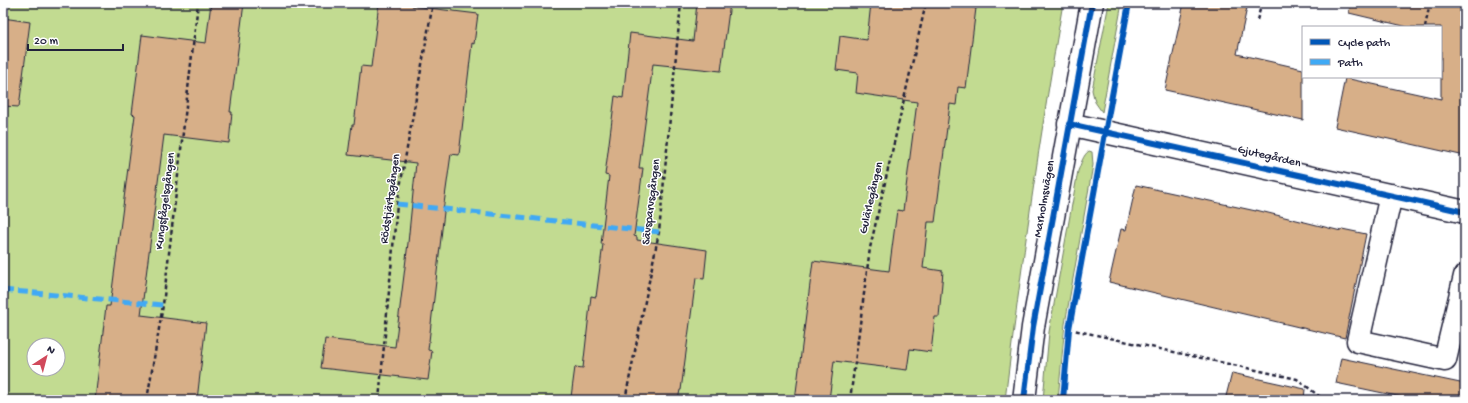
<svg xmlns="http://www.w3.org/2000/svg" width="1468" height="403" font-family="'Gochi Hand',sans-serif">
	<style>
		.green { fill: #c2db91; stroke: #727e66; fill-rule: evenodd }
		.building { fill: #d7af88; stroke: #22223b }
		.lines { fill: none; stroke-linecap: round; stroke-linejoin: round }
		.minor-casing { stroke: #22223b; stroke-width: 25 }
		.path { stroke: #22223b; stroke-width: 2.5; stroke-dasharray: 4 3; stroke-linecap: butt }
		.minor { stroke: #fff; stroke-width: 22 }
		.quiet { stroke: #3fa9f5; stroke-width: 5; stroke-dasharray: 10 5; stroke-linecap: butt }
		.cycleway-casing { stroke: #fff; stroke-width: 8 }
		.cycleway { stroke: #0057b8; stroke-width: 6 }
		.labels { text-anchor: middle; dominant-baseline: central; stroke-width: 3; stroke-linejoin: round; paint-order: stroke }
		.street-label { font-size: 12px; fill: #22223b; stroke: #fff }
	</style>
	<rect width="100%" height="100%" fill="#fff"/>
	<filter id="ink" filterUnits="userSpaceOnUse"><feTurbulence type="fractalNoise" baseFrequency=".025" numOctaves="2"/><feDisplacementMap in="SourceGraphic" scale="8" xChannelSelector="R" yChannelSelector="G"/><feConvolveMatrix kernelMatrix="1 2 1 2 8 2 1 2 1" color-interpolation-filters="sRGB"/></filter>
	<g filter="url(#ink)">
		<path class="green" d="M3,3H1063C1040,135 1021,267 1005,400H3ZM34,345H58V369H34Z
			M1109,3H1122L1102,112L1095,102L1092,90Z
			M1089,151L1092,152L1093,165L1065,324L1058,400H1043L1049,332L1078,171C1081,164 1083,155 1089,151Z"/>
		<path class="building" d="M211,3H244L230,112H232L229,143L164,135L141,315L206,323L197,400H95L106,306H110L128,168L135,115L132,114L142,35L206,43Z
			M379,3H413L412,6L478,14L474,44L472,43L459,155L451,154L443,211L444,212L428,350L432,351L428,380L321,368L325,339L395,347L408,243L416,163L348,155L352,125H354L361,66L371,67Z
			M697,3H730L721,71L653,64L639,168H643L634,236L637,237V240L707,250L704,279L696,278L681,390H680L678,400H593L571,397L575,367L583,368L591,296L596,297L603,244H601L609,176L605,175L615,96L623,98L630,33L693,41Z
			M871,3H939L976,8L966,88L958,87L956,105L950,104L935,222H928L923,268L943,271L939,317H935L931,352L910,349L907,370L834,361L829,400H795L813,261L889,271L897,210L903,211L917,102L856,93L858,73L836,70L840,36L867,40Z
			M1184,3H1248L1237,54L1303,69V120L1165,90Z
			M1350,3H1465V156L1335,127L1345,78L1441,99V27H1408L1349,13Z
			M3,18L30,22L19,107L3,106Z
			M1136,185L1256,211V210L1341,231L1342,229L1366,234L1345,338L1109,282L1121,229L1126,230Z
			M1341,358L1465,384V400H1416L1336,383Z
			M1232,373L1305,389L1304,400H1225Z"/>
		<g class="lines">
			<defs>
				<path id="minor" d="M1069,124L1465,212
					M1391,195L1358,341L1445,360L1465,276
					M1024,400L1033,327L1092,3"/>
			</defs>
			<use href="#minor" class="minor-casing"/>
			<path class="path" d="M1257,20L1262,3
				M1425,27L1430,3
				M1069,329L1297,379L1324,400
				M147,400L163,305L198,3
				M379,400L397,204L433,3
				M625,400L659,232L681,3
				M850,400L870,248L926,3"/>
			<use href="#minor" class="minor"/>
			<path class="quiet" d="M397,204L659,232
				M3,290L163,305"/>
			<defs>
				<path id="cycleway" d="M1069,124L1465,212
					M1024,400L1033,327L1092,3
					M1063,400L1069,329L1129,3"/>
			</defs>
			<use href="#cycleway" class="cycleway-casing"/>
			<use href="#cycleway" class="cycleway"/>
		</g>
	</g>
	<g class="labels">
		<g class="street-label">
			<text transform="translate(1269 157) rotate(13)">Gjutegården</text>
			<text transform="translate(872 198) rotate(-77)">Gulärlegången</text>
			<text transform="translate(391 199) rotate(-82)">Rödstjärtsgången</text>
			<text transform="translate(1045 199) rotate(-80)">Marholmsvägen</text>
			<text transform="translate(166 201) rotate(-83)">Kungsfågelsgången</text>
			<text transform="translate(652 202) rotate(-83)">Sävsparvsgången</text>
		</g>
	</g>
	<rect width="1468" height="403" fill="none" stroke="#fff" stroke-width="16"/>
	<rect x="8" y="8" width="1452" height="387" fill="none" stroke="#22223b" stroke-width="1.5" filter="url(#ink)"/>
	<rect x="1302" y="26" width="140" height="52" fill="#ffffff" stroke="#a7a7b1"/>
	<rect x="1310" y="39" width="20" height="6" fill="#0057b8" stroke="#a7a7b1"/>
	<text x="1338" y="46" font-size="12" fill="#22223b">Cycle path</text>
	<rect x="1310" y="59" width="20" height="6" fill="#3fa9f5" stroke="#a7a7b1"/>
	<text x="1338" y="66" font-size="12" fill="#22223b">Path</text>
	<g transform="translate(46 357) rotate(36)"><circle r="19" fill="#ffffff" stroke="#a7a7b1"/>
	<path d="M0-3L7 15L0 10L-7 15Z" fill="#d1495b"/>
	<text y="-6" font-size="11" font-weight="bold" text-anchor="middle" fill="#22223b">N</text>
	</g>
	<path d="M28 44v6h95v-6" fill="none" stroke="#22223b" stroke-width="2"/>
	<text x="34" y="44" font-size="12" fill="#22223b" stroke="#ffffff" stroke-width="3" paint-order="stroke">20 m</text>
</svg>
